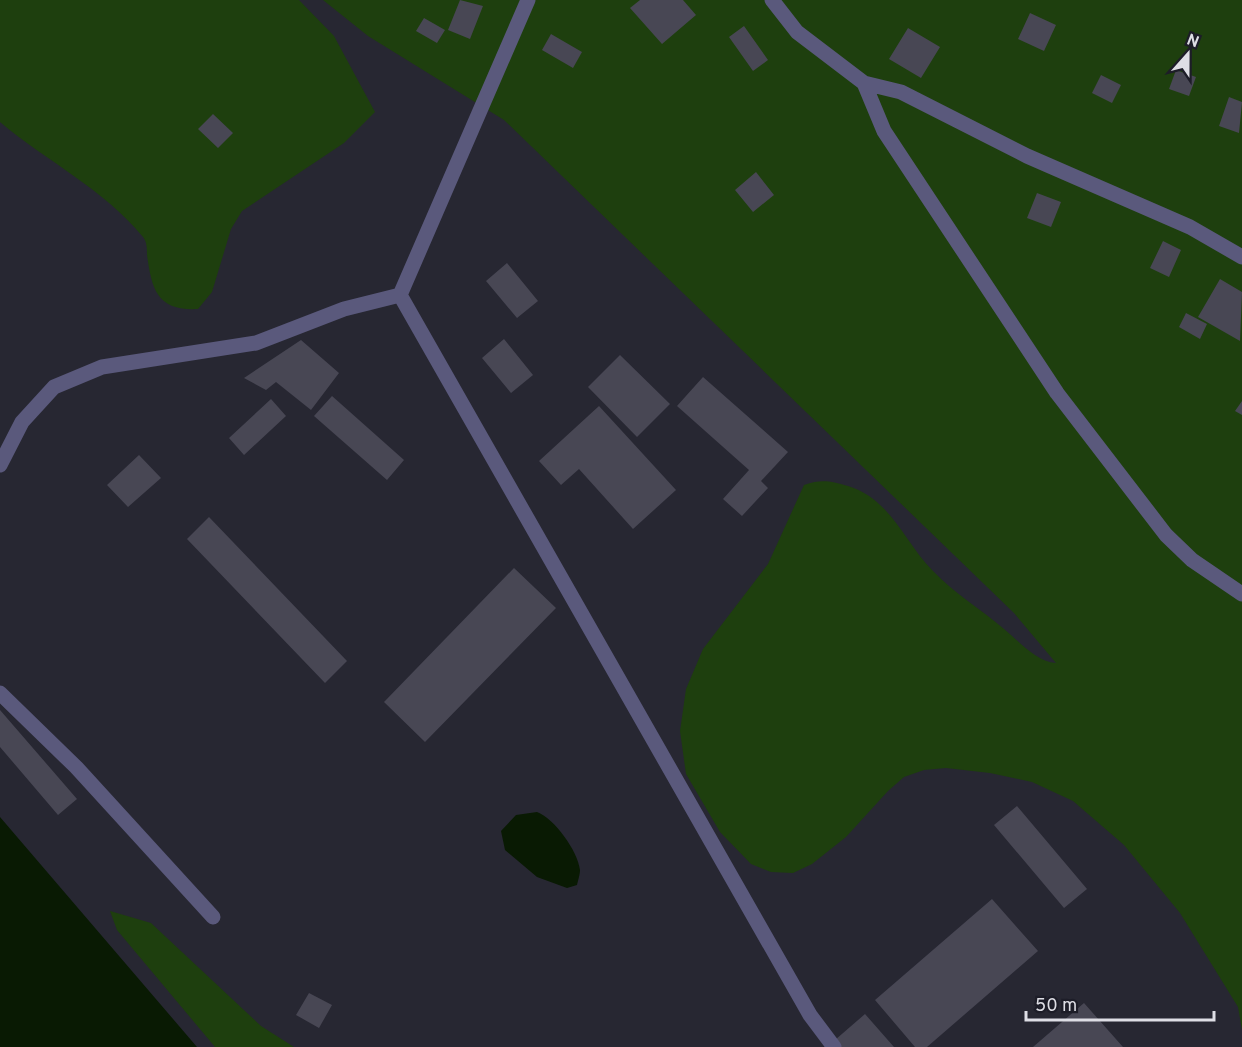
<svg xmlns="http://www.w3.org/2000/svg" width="1242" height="1047" font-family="Overpass,sans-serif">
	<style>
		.green { fill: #1e3f0e }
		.water { fill: #091a03 }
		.building { fill: #484754 }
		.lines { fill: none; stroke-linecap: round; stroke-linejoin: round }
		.minor { stroke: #5a597c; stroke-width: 15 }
	</style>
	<rect width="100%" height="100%" fill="#272732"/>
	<path class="green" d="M0,0H299L334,36L375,112L344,143L242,211L231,229L212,292L198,309C157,311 152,290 147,255C147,249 147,242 143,237C104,189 46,161 0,122Z
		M323,0H1242V1030L1238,1007L1180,913L1124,845L1073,801L1032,782L990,773L946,768L924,770L904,777L888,791L846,837L812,864L793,873L771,872L751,864L720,832L686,774L680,731L686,689L703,649L768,564L804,485C822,479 830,481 848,486C891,499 904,542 933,571C955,594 981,609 1004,629C1020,642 1036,662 1056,663L1014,613L504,120L368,36Z
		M110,911L151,923L261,1026L294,1047H215L117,930Z"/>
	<path class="water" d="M537,812C554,818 578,851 580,870C580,874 578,881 577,885L567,888L537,877L505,850L501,831L516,815Z
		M0,817L197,1047H0Z"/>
	<path class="building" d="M460,0L483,6L470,39L448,30Z
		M640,0H683L696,15L662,44L630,8Z
		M1030,13L1056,25L1044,51L1018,39Z
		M424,18L445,30L437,43L416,31Z
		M744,26L768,60L753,71L729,37Z
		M908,28L940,47L921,78L889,59Z
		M551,34L582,52L573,68L542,50Z
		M1176,70L1196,77L1189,96L1169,89Z
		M1101,75L1121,85L1112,103L1092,93Z
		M1229,97L1242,102L1239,133L1219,126Z
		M213,114L233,133L218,148L198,129Z
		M756,172L774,195L753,212L735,190Z
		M1037,193L1061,202L1051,227L1027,218Z
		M1163,241L1181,250L1169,277L1150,268Z
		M507,263L538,301L517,318L486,281Z
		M1220,279L1242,292L1240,341L1198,317Z
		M1186,313L1207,324L1200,339L1179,327Z
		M504,339L533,375L511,393L482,358Z
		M301,340L339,373L311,410L276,382L266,390L244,378Z
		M620,355L670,404L637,437L588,387Z
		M703,377L788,452L761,481L768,488L742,516L723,499L749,470L677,406Z
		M332,396L404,460L387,480L314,416Z
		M271,399L286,416L244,455L229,438Z
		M1242,401V415L1235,411Z
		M599,406L676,490L633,529L579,469L561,485L539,461Z
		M139,455L161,478L128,507L107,485Z
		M209,517L347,661L325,683L187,539Z
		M514,568L556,608L425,742L384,702Z
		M0,710L77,799L58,815L0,747Z
		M1017,806L1087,889L1064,908L994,825Z
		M992,899L1038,951L927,1047H915L875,1000Z
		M309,993L332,1005L319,1028L296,1015Z
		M1084,1003L1123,1047H1033Z
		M865,1014L894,1047H841L835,1040Z"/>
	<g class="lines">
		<path class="minor" d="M772,0L797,32L864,83L884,131L1057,393L1166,535L1192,560L1242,594
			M864,83L901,92L1027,156L1190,227L1242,257
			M400,295L810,1015L834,1047
			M400,295L528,0
			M0,465L22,422L54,387L102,367L256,343L344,309L400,295
			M0,693L76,767L213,917"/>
	</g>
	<g transform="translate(1188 54) rotate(21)" stroke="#1d1d28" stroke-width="4.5" paint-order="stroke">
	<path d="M0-4.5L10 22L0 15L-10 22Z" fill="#dedee5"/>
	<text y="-9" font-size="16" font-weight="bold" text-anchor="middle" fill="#dedee5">N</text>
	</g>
	<path d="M1026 1011v9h188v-9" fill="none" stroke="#dedee5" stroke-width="3"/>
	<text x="1035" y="1011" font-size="18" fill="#dedee5" stroke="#1d1d28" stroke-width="4.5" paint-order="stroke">50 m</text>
</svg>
